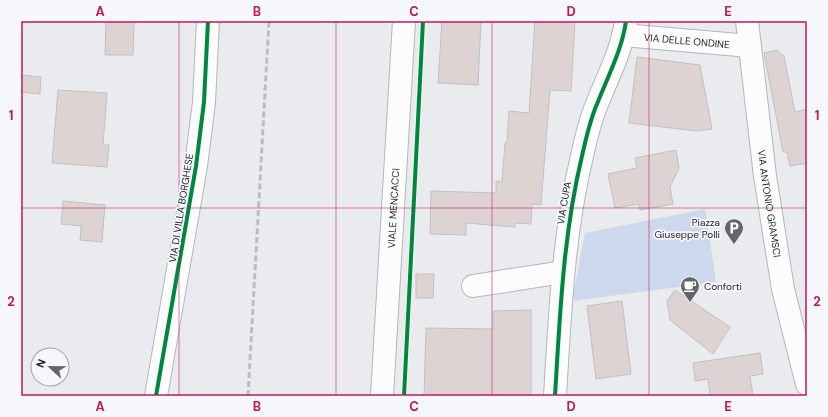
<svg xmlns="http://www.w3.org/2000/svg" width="828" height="417" font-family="'DM Sans',sans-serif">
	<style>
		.green { fill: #ced8ed }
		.building { fill: #dcd3d2; stroke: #c1c1c1 }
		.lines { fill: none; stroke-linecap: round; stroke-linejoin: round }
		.minor-casing { stroke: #b5b6b9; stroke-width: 24 }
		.primary-casing { stroke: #b5b6b9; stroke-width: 24 }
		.minor { stroke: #fcfcfc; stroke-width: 22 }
		.primary { stroke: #fcfcfc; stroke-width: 22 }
		.rail { stroke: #bcbcbd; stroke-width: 3; stroke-dasharray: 6 3; stroke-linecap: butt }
		.cycleway-casing { stroke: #f5f7fc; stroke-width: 6 }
		.cycleway { stroke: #00873e; stroke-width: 4 }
		.grid { fill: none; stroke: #c2185b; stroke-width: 1; stroke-opacity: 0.55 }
		.labels { text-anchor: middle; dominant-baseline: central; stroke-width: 3.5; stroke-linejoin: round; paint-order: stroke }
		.street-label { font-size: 10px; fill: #1e1f20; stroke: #f5f7fc }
		.poi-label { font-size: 10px; fill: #1e1f20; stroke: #f5f7fc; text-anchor: end }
		.neatline { fill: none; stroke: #c2185b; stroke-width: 1.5 }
		.grid-label { font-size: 13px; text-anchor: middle; font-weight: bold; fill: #c2185b }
	</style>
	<rect width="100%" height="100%" fill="#e9ebee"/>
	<path class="green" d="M705,209L716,282L572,301L585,233Z"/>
	<path class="building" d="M106,21H134L133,55H105Z
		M442,21H481L478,85L438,83Z
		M535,21H575L571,91L550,90L541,205L532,204L531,224L515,223V227L466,223V235L430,234L431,191L496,193V181L502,182L505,143L507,142L509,111L529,113Z
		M777,50L784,56L795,112L807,109V163L790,166L787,152H783L764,53Z
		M637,57L700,65L712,129L697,131L629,123Z
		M21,75L41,77L40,94L21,92Z
		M58,90L107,93L103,145H109L107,167L52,163Z
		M676,150L679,168L670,187L673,204L640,210L639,204L615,208L608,174L637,168L635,158Z
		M63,201L105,205L102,242L80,240L81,226L61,224Z
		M416,274H434L433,298H416Z
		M675,290L730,327L713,354L670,320L667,301Z
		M622,301L631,374L596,379L587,306Z
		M531,310V396H424L426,328L493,329V311Z
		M760,353L763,374L750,376L753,396H710L708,379L695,381L693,363Z"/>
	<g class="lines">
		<defs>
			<g id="minor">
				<path id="s1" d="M747,21L765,176L783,289L807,384"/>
				<path id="s2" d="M623,35L750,46"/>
				<path d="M473,286L563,272"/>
				<path d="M156,396L196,166L204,102L208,21"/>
				<path d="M555,396C560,315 563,235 582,156C586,138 590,120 597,104C608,76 622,50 626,21"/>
			</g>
			<g id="primary">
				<path id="s3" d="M382,396L404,21"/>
			</g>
		</defs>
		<use href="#minor" class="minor-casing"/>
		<use href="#primary" class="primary-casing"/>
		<use href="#minor" class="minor"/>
		<use href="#primary" class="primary"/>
		<path class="rail" d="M248,396L269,21"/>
		<defs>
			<path id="cycleway" d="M156,396L196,166L204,102L208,21
				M404,396L423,21
				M555,396C560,315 563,235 582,156C586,138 590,120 597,104C608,76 622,50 626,21"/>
		</defs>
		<use href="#cycleway" class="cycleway-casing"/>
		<use href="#cycleway" class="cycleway"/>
	</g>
	<path class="grid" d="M179,21V396M336,21V396M492,21V396M649,21V396M21,208H807"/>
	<defs>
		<symbol id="parking-pin" viewBox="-11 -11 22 30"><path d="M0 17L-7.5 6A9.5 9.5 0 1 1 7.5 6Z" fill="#656668" stroke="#f5f7fc"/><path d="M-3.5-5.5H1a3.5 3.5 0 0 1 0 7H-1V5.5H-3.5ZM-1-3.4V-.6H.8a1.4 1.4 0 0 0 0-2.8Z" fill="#fff"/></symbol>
		<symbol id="cafe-pin" viewBox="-11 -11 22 30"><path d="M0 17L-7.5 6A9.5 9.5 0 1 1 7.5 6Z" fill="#656668" stroke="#f5f7fc"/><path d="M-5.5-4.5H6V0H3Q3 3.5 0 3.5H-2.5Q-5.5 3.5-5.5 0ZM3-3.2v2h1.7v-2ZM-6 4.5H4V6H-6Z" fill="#fff"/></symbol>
	</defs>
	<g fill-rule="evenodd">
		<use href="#parking-pin" x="723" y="217" width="22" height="30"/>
		<use href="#cafe-pin" x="679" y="275" width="22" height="30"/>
	</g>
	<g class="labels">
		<g class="street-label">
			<text stroke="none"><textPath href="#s2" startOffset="64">VIA DELLE ONDINE</textPath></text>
			<text transform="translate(564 203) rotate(-80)">VIA CUPA</text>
			<text stroke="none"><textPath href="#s1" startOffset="184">VIA ANTONIO GRAMSCI</textPath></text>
			<text transform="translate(181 208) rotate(-81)">VIA DI VILLA BORGHESE</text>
			<text stroke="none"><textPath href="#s3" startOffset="188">VIALE MENCACCI</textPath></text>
		</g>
		<g class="poi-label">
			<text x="720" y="222">Piazza<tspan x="720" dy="12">Giuseppe Polli</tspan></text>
			<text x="704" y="286" text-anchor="start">Conforti</text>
		</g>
	</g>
	<rect width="828" height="417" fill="none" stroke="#f5f7fc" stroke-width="44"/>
	<g transform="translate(50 367) rotate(292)"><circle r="19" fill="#f5f7fc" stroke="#9fa1a4"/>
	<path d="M0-3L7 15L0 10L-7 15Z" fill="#656668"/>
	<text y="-6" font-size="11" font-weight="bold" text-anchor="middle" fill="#1e1f20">N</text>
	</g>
	<rect x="22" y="22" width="784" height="373" class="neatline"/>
	<g class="grid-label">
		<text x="100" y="16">A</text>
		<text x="257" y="16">B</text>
		<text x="414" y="16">C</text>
		<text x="571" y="16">D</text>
		<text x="728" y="16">E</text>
		<text x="11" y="120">1</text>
		<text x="817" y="120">1</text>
		<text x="11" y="306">2</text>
		<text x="817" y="306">2</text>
		<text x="100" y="411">A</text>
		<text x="257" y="411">B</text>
		<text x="414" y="411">C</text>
		<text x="571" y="411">D</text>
		<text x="728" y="411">E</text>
	</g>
</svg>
